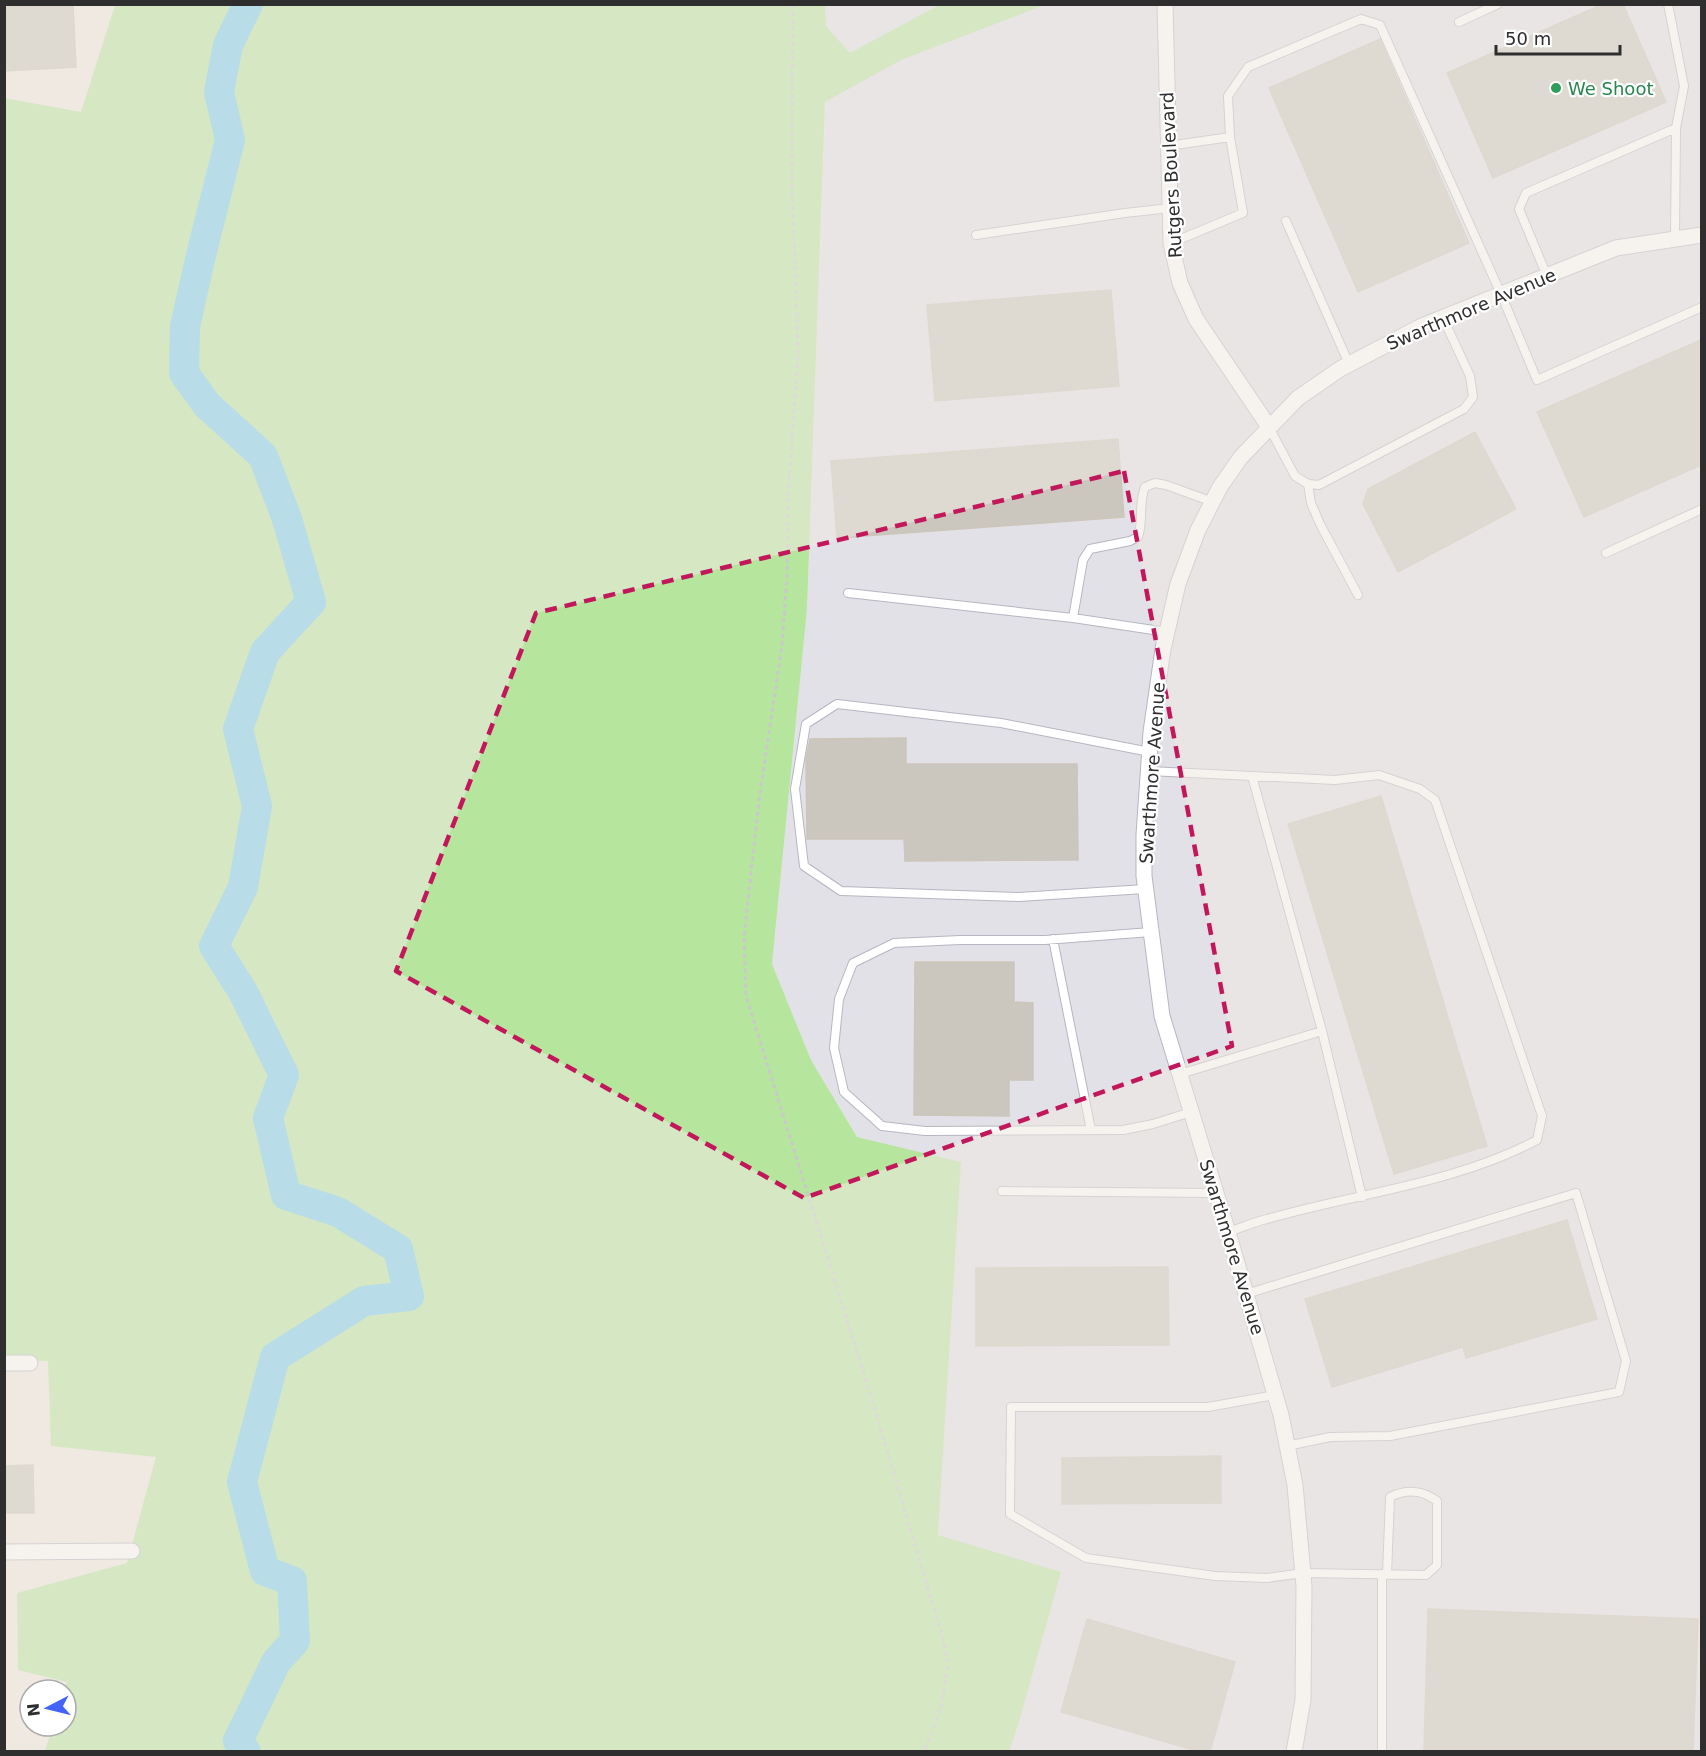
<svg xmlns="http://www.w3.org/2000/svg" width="1706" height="1756" font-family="'DejaVu Sans',sans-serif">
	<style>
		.industrial { fill: #e3e1e8 }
		.green { fill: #b6e59e }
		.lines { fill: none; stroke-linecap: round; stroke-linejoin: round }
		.river { stroke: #75cff0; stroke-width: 30 }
		.building { fill: #cbc7bf; stroke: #cbc5ba; stroke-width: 1.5 }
		.lane-casing { stroke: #b4b7c1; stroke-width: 10 }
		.street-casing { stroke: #b4b7c1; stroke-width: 17 }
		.path { stroke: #c9c9c9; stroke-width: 3; stroke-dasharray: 4.5 3; stroke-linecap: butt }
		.lane { stroke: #fff; stroke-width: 8 }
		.street { stroke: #fff; stroke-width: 15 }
		.marked { fill: none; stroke: #c2185b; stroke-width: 4.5; stroke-dasharray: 12 8; stroke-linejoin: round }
		.leisure-dot { fill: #2e9e5b; stroke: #fff; stroke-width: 2 }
		.labels { text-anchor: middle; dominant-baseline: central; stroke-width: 4.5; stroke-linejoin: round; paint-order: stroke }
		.leisure-label { font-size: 18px; fill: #27864d; stroke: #fff; text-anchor: start }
		.street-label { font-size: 18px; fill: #2e2e2e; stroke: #fff }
	</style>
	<rect width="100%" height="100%" fill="#efe9e1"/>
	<path class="industrial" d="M825,5H1701V1751H1006L938,1535L961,1162L858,1138L811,1060L772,964L807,609L827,63Z"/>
	<path class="green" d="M115,5H825L826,26L850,53L939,5H1045L901,60L825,102L807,609L772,964L811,1060L857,1137L961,1162L938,1535L1061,1572L1019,1722L1009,1751H45L53,1726H66V1690H64L67,1682L18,1670L17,1593L127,1563L156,1457L51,1446L48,1361L5,1360L4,98L81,112Z"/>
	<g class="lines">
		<path class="river" d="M246,1752L238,1741L276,1662L295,1641L292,1581L265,1571L242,1482L275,1357L364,1301L409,1296L398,1249L338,1212L286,1195L268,1118L284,1075L243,992L214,946L243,887L257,806L238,729L265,652L311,602L287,519L263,456L207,405L184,373L185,326L202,251L230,140L219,92L228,45L248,4"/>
	</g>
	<path class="building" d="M4,4H73L76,67L4,71Z
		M1603,4H1623L1666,102L1493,178L1447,73Z
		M1380,39L1469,243L1358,292L1269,88Z
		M1111,290L1119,386L935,401L927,305Z
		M1701,340V465L1584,517L1537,412Z
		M1475,432L1516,509L1398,572L1363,504L1368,489Z
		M1118,439L1124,517L837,538L831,461Z
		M906,738V764H1077L1078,860L905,861L904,839H807L806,759L810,739Z
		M1381,796L1487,1146L1394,1174L1288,824Z
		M915,962H1014V1002L1033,1003V1080H1009V1116L914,1115Z
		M1567,1220L1597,1319L1466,1358L1463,1347L1332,1387L1305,1299Z
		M1168,1267L1169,1345L976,1346V1268Z
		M1221,1456V1503L1062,1504V1458Z
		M33,1465L34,1513H4V1466Z
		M1428,1609L1698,1619L1693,1752H1424Z
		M1087,1619L1235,1662L1210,1752H1201L1061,1712Z"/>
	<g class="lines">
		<defs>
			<path id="lane" d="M1668,4L1684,86L1676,128L1675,239
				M1459,22L1498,4
				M1230,137L1228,96L1248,67L1361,19L1380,25L1501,294L1537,380L1702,307
				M1168,146L1230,137L1243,213L1171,243
				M1286,221L1349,364
				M976,235L1125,213L1170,208
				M1547,276L1519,209L1526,193L1676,128
				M1269,427L1295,476L1308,484L1319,485L1464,409L1473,397L1470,376L1443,318
				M1308,484L1311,503L1320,524L1358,595
				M1606,553L1702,509
				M848,593L1073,618L1167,632
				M1073,618L1083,560L1090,549L1130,541L1138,537C1144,519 1138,504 1145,487L1155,483L1166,485L1213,502
				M1149,771L1335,780L1379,775L1420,789L1435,800L1542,1116L1537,1140C1454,1184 1357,1193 1267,1219C1254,1222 1241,1228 1228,1232
				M1252,776L1322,1031L1362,1197
				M1145,889L1019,897L841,891L804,866L795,789L806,724L837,704L1001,723L1150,752
				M1151,932L1045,940H960L894,943L853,963L839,999L834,1048L844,1092L882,1126L925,1131L1123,1130L1153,1124L1191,1112
				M1053,939L1091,1130
				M1180,1074L1322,1031
				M1002,1191L1216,1193
				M1246,1294L1576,1193L1626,1361L1619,1392L1390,1436L1330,1437L1287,1446
				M1275,1395L1208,1407H1011L1010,1514L1086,1558L1215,1576L1267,1578L1303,1573L1426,1575L1437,1565V1501C1423,1490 1406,1489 1390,1497L1387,1574
				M1382,1574V1752"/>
			<path id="street" d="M1165,4L1171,243L1180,283L1196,319L1269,427
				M4,1363H30
				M4,1552L132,1551
				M1294,1752L1303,1700L1304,1586L1295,1485L1281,1415L1228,1232L1162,1016L1144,876V835L1151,732L1163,649L1178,584L1198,530L1220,487L1241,457L1298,398L1340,369L1422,326L1616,248L1702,235"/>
		</defs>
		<use href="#lane" class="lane-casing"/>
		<use href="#street" class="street-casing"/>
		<path class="path" d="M793,4L792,178L798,355L789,485L787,576L782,646L760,793L744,936L746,996L873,1403L944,1642L948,1664L941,1708L924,1752"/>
		<use href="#lane" class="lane"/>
		<use href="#street" class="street"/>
	</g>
	<path d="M0 0H1706V1756H0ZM1124,471L1232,1046L804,1198L396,971L536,613Z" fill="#efe9e1" fill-opacity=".55" fill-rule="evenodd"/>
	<path class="marked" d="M1124,471L1232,1046L804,1198L396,971L536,613Z"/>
	<circle class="leisure-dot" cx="1556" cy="88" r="6"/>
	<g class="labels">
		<g class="leisure-label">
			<text x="1568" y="88">We Shoot</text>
		</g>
		<g class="street-label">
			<text transform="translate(1171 175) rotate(-93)">Rutgers Boulevard</text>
			<text transform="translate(1471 309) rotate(-23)">Swarthmore Avenue</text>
			<text transform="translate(1152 773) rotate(-86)">Swarthmore Avenue</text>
			<text transform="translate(1232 1247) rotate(73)">Swarthmore Avenue</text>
		</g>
	</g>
	<rect width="1706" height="1756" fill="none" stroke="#2e2e2e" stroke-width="12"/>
	<g transform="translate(48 1708) rotate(263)"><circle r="28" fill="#ffffff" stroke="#ababab" stroke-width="1.5"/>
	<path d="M0-4.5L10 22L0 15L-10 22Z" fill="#4264fb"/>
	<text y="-9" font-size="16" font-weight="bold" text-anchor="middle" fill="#2e2e2e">N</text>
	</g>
	<path d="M1496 45v9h124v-9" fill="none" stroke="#2e2e2e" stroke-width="3"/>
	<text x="1505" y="45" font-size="18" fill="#2e2e2e" stroke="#ffffff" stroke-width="4.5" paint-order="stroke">50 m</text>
</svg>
